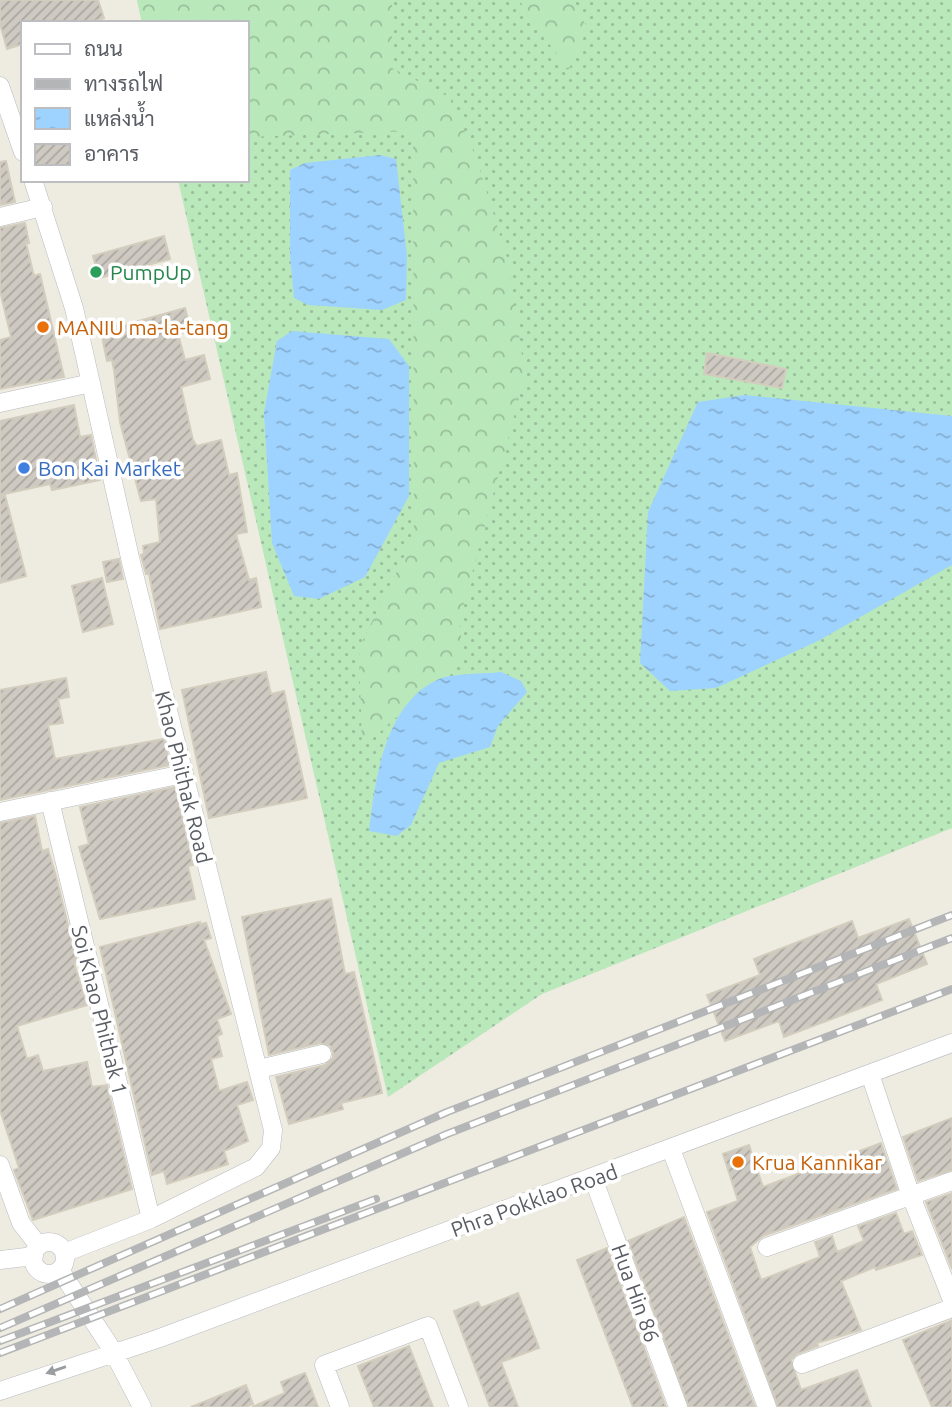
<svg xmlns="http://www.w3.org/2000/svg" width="952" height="1407" font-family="Ubuntu,Sarabun,sans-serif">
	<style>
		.grass { fill: url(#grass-dots) }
		.forest { fill: url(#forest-crowns) }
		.water { fill: url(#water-ripples) }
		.building { fill: url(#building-hatch); stroke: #d3cdbe; stroke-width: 2 }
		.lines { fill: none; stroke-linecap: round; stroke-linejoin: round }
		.minor-casing { stroke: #b8bbc1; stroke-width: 19 }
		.minor { stroke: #fff; stroke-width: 18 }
		.rail-casing { stroke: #b4b5b6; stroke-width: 8 }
		.rail { stroke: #fff; stroke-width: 5; stroke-dasharray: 16; stroke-linecap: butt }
		.oneway { fill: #9b9ea1 }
		.leisure-dot { fill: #2e9e5b; stroke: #fff; stroke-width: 2.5 }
		.food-dot { fill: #e8710a; stroke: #fff; stroke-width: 2.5 }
		.shop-dot { fill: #3f7fe0; stroke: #fff; stroke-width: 2.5 }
		.labels { text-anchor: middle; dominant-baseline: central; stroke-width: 7; stroke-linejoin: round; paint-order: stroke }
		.leisure-label { font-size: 21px; fill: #27864d; stroke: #fff; text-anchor: start }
		.food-label { font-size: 21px; fill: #c56008; stroke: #fff; text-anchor: start }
		.shop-label { font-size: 21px; fill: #366cbe; stroke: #fff; text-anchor: start }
		.street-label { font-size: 21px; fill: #595d63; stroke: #fff }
	</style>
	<defs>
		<pattern id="grass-dots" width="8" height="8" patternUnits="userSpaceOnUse" patternTransform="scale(1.75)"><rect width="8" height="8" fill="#b9e8ba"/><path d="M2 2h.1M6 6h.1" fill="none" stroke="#99bf9b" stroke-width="1.8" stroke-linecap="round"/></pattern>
		<pattern id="forest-crowns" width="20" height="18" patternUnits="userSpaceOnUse" patternTransform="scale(1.75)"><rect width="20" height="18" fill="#b9e8ba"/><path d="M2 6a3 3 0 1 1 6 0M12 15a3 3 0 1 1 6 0" fill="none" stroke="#99bf9b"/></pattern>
		<pattern id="water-ripples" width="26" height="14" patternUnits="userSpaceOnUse" patternTransform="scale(1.75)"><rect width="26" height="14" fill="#9ed3ff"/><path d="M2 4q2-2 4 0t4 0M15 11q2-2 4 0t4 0" fill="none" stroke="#84aed2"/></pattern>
		<pattern id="building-hatch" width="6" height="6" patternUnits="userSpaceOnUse" patternTransform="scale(1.75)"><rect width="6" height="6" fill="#cec9c1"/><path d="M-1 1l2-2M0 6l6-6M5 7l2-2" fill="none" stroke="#aaa6a0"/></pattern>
	</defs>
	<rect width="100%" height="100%" fill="#eeebe0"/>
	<path class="grass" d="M137,0H952V828L542,994L388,1097L178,180H247V23H142Z"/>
	<path class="forest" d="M137,0H392V68L449,97L476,157L508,261L525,376L459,622L464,657L362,748L359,648L414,537L413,131L247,137V23H142Z
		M519,0H570L588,28L568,71Z"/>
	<path class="water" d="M380,155L396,159L407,256L406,300L382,310L308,305L294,298L290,255V170L305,163Z
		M292,331L389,339L409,366V496L365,577L319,599L294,596L272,543L264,413L277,341Z
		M745,395L952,416V565L818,641L716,688L670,691L640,663L648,512L698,402Z
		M501,672L521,681L527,692L498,726L490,747L439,763L411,825L397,836L369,831C375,781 384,705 437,680C450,673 485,674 501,672Z"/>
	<path class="building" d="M0,0H98L104,18L89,23H23V44L7,49L0,24Z
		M6,161L15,202L0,205V162Z
		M25,223L29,243H26L34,276L40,274L64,377L0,389V340L11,337L0,291V228Z
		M164,236L170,259L99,278L93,256Z
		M185,308L191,330L178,334L185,360L204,355L210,379L181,387L193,440L197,446L221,440L229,475L237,473L247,532L236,534L249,580L256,578L261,607L160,629L149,574H146L141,555L144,554L143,546L160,542L156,499L141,501L120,422L114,370L112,360L107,361L100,327L120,323L121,326Z
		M707,353L786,369L782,388L704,374Z
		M74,405L80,437L91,435L100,480L52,490L50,484L0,495V421Z
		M5,495L26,576L0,583V496Z
		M119,559L123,579L107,582L103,562Z
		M102,578L113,624L83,632L72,586Z
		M266,672L271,694L284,691L307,798L209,818L182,690Z
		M66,678L69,697L58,699L63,723L48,725L55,759L164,739L170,765L0,800V690Z
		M175,787L193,865L188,866L195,899L100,919L79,847L89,844L80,807Z
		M35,816L42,851L48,849L56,876L77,962L74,963L87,1005L17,1026L27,1059L38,1055L43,1071L87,1062L92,1087L107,1085L132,1189L33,1220L14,1170L19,1168L0,1110V823Z
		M331,899L345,974L354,972L382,1093L341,1103L343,1109L289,1124L276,1077L325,1065L333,1058V1052L330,1046L320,1043L269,1055L242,917Z
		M909,919L927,964L876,984L882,1000L784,1037L779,1021L725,1041L707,995L760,975L754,959L852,921L858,938Z
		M200,922V924L206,923L211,938L204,940L231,1014L217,1019L222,1034L217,1036L222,1056L211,1059L219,1091L247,1082L253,1100L237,1105L248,1141L224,1151L228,1164L167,1184L164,1171L152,1175L100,947Z
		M952,1118V1170L918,1181L903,1137Z
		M881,1143L897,1189L763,1236L750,1247L761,1280L820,1257L815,1242L832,1236L837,1252L864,1241L858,1226L896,1213L904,1234L912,1231L922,1255L876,1270L875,1267L841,1281L861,1330L817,1343L818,1346L797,1354L791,1360L801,1390L857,1370L871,1407H778L707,1212L738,1201L723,1154L749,1145L763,1187Z
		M952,1193V1269L926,1202Z
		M684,1217L755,1407H689L628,1241Z
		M607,1248L666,1407H633L577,1260Z
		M518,1293L539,1348L501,1362L518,1407H490L454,1311L478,1302L481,1308Z
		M952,1320V1407H932L903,1340Z
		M409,1346L433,1407H374L358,1366Z
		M305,1373L318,1407H252L285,1393L281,1382Z
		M246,1385L253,1404L245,1407H191Z"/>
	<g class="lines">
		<defs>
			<path id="minor" d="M0,86L23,152
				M33,180L74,308L131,562L273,1130L271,1148L256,1167L151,1219L64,1253
				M0,217L43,207
				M0,403L91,383
				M50,801L151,1219
				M0,812L183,774
				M259,1069L322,1054
				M870,1074L911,1196L952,1300
				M671,1149L767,1407
				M0,1165L21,1223L39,1246
				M593,1178L678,1407
				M33 1258a16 16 0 1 1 32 0a16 16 0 1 1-32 0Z
				M767,1247L952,1181
				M0,1260L34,1256
				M60,1270L113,1351L142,1407
				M802,1364L952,1308
				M0,1391L157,1339L952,1043
				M340,1407L324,1365L428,1326L459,1407"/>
		</defs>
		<use href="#minor" class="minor-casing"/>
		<use href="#minor" class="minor"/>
		<defs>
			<path id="rail" d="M0,1309L447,1112L952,915
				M0,1328L447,1134L952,938
				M0,1341L376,1199
				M0,1353L952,989"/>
		</defs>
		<use href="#rail" class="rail-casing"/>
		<use href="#rail" class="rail"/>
	</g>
	<defs><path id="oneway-solid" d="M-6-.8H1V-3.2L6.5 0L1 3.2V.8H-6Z" transform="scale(1.75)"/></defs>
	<use class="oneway" href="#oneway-solid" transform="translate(56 1370) rotate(161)"/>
	<circle class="leisure-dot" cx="96" cy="272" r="7"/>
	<g class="food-dot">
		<circle cx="43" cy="327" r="7"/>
		<circle cx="738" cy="1162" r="7"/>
	</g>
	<circle class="shop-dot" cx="24" cy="468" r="7"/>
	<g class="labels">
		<g class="leisure-label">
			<text x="110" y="272">PumpUp</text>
		</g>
		<g class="food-label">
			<text x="57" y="327">MANIU ma-la-tang</text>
			<text x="752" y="1162">Krua Kannikar</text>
		</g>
		<g class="shop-label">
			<text x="38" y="468">Bon Kai Market</text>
		</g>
		<g class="street-label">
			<text transform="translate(184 777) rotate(76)">Khao Phithak Road</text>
			<text transform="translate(100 1010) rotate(76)">Soi Khao Phithak 1</text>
			<text transform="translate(534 1200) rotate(-20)">Phra Pokklao Road</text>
			<text transform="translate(636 1293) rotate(70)">Hua Hin 86</text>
		</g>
	</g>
	<rect x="21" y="21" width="228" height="161" fill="#ffffff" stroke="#bdbec1" stroke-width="2"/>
	<rect x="35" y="44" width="35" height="10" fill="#ffffff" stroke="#bdbec1" stroke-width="2"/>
	<text x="84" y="56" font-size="21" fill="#595d63">ถนน</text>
	<rect x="35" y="79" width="35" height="10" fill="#b4b5b6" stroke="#bdbec1" stroke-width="2"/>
	<text x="84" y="91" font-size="21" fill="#595d63">ทางรถไฟ</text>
	<rect x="35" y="108" width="35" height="21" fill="url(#water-ripples)" stroke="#bdbec1" stroke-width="2"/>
	<text x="84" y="126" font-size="21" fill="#595d63">แหล่งน้ำ</text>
	<rect x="35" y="144" width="35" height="21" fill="url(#building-hatch)" stroke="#bdbec1" stroke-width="2"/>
	<text x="84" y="161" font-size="21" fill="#595d63">อาคาร</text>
</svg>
